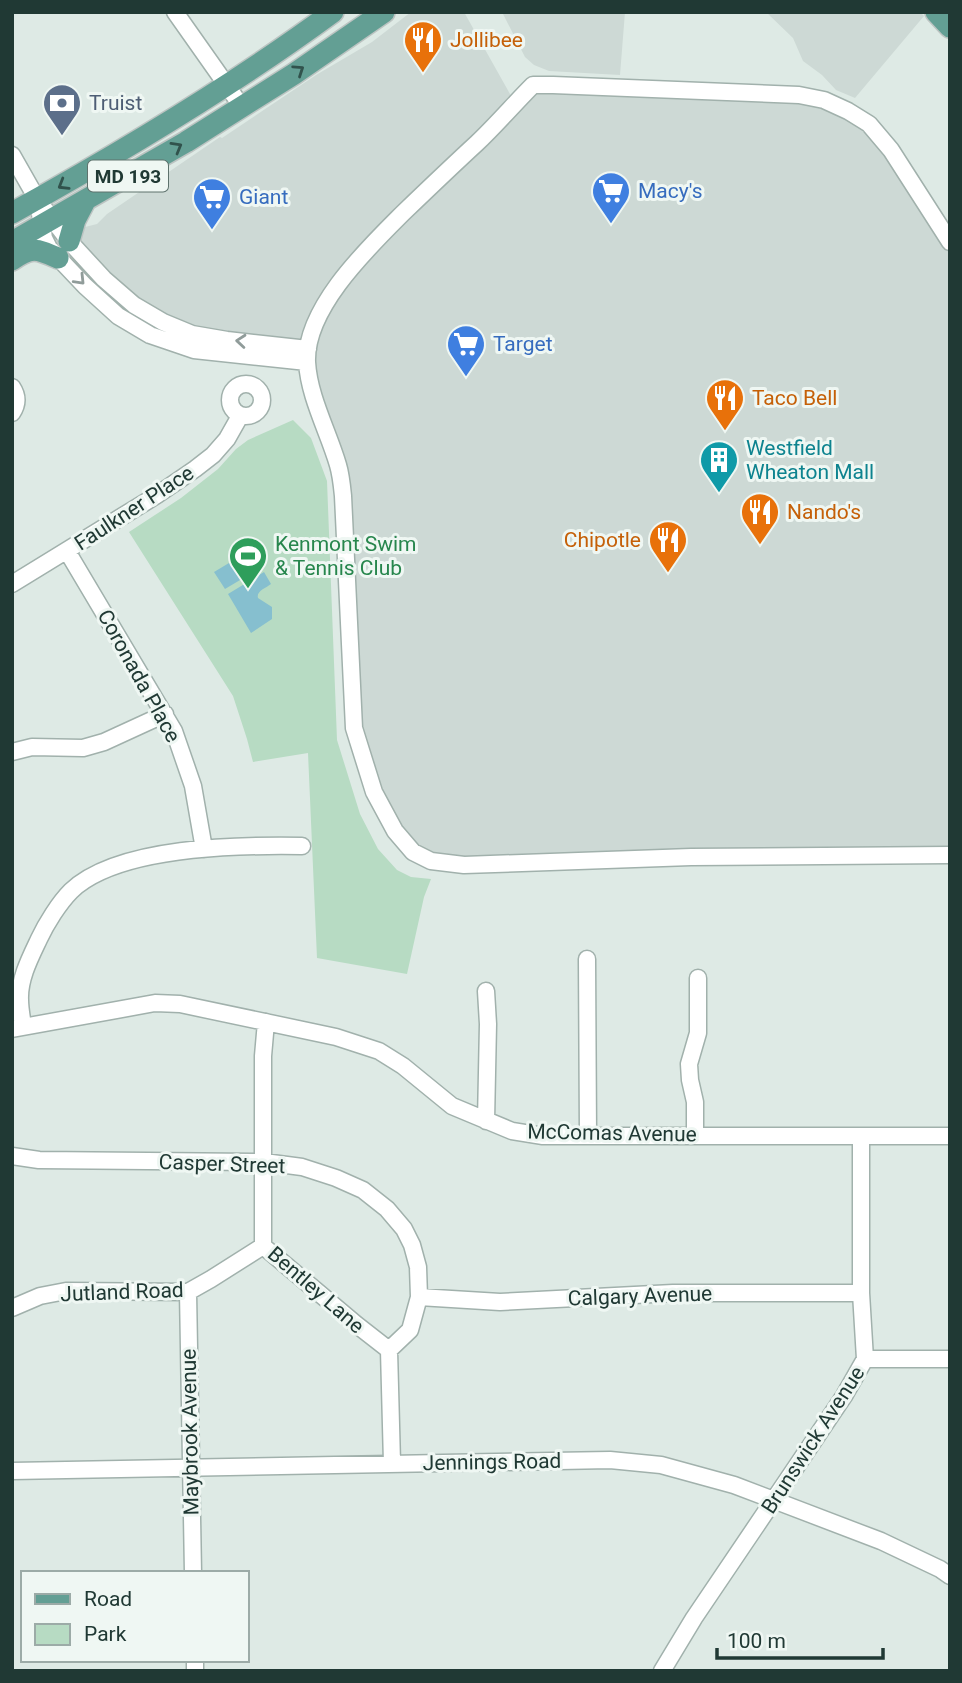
<svg xmlns="http://www.w3.org/2000/svg" width="962" height="1683" font-family="Roboto,sans-serif">
	<style>
		.built { fill: #cdd9d5 }
		.green { fill: #b7dbc3 }
		.water { fill: #86bfcf }
		.lines { fill: none; stroke-linecap: round; stroke-linejoin: round }
		.minor-casing { stroke: #a1b1ac; stroke-width: 19 }
		.major-casing { stroke: #bcc4c2; stroke-width: 24 }
		.minor { stroke: #fff; stroke-width: 16 }
		.major { stroke: #639f94; stroke-width: 21 }
		.oneway { stroke: #31524c }
		.oneway2 { stroke: #909c9a }
		.labels { text-anchor: middle; dominant-baseline: central; stroke-width: 6; stroke-linejoin: round; paint-order: stroke }
		.shield { fill: #eff7f3; stroke: #5e726d; stroke-width: 2 }
		.shield-label { font-size: 19px; font-weight: bold; fill: #203934 }
		.food-label { font-size: 21px; fill: #c56008; stroke: #eff7f3; text-anchor: start }
		.service-label { font-size: 21px; fill: #4e5e75; stroke: #eff7f3; text-anchor: start }
		.shop-label { font-size: 21px; fill: #366cbe; stroke: #eff7f3; text-anchor: start }
		.culture-label { font-size: 21px; fill: #0d838f; stroke: #eff7f3; text-anchor: start }
		.street-label { font-size: 21px; fill: #203934; stroke: #eff7f3 }
		.leisure-label { font-size: 21px; fill: #27864d; stroke: #eff7f3; text-anchor: start }
	</style>
	<rect width="100%" height="100%" fill="#deeae5"/>
	<path class="built" d="M411,12H464L515,103L533,85L799,95L853,108L950,242V855L431,861L395,831L354,728L343,496L307,363L150,335L44,238L67,225L81,228L97,224L107,214L220,137L222,138L316,75L372,42Z
		M502,12H625L620,75L549,71L534,65L525,57Z
		M766,12H920L924,16L855,98L836,90L822,75L803,61L793,38Z"/>
	<path class="green" d="M293,420L311,438L327,481L337,740L360,814L378,849L397,870L411,877L431,879L424,897L407,974L317,958L308,753L253,762L247,739L233,696L129,532L181,498L218,469L236,449L248,440Z"/>
	<path class="water" d="M249,551L260,568L225,589L214,572Z
		M264,572L271,584C266,588 256,591 258,598L272,607V619L251,633L228,594Z"/>
	<g class="lines">
		<defs>
			<path id="minor" d="M175,12L242,107
				M12,155L37,199L69,241L104,279L134,305L163,322L192,334L227,340L308,349
				M40,214L44,238L49,248L85,286L118,316L150,335L194,350L307,362
				M950,242L891,150L869,124L848,111L824,100L799,95L553,85H533C514,104 496,125 477,143C452,166 428,189 403,213C368,248 305,308 307,362C309,397 328,431 338,465C341,475 342,486 343,496L354,728L374,792L395,831L413,852L431,861L464,865L691,857L950,855
				M230 400a16 16 0 1 1 32 0a16 16 0 1 1-32 0Z
				M12,387C18,396 18,404 12,413
				M67,551L174,731L193,786L204,849
				M12,584L157,495L195,469L213,455L227,439L240,416
				M12,752L32,747L83,748L104,742L165,714
				M587,959L588,1135
				M23,1026C22,1018 20,1009 20,1000C19,979 30,958 39,939C46,924 59,903 71,891C118,846 240,845 302,846
				M12,1029L155,1003L180,1004L336,1037L379,1051L403,1066L452,1106L512,1131L543,1136H950
				M486,1121L488,1024L486,991
				M695,1135V1102L690,1080L689,1064L698,1033V978
				M12,1156L39,1160L264,1162L302,1167L336,1178L363,1190L387,1209L404,1229L412,1245L418,1267L419,1297L410,1330L389,1350
				M263,1246L357,1325L389,1350L392,1463
				M263,1246V1056L266,1022
				M188,1292L193,1573
				M419,1297L500,1302L673,1293H861
				M12,1308L40,1296L66,1291L188,1292L211,1279L263,1246
				M865,1359H950
				M12,1471L610,1460L661,1465L734,1485L881,1541L940,1569L950,1576
				M195,1660V1671
				M662,1671L694,1618L844,1396L865,1359L861,1293V1137"/>
			<path id="major" d="M936,12L950,27
				M12,213C122,152 231,87 333,12
				M69,241L75,220L85,201
				M12,242L186,142L294,74L384,12
				M12,260C32,246 37,249 58,258"/>
		</defs>
		<use href="#minor" class="minor-casing"/>
		<use href="#major" class="major-casing"/>
		<use href="#minor" class="minor"/>
		<use href="#major" class="major"/>
	</g>
	<defs><path id="oneway-chevron" d="M-2-3.5L2.5 0L-2 3.5" fill="none" stroke-width="1.6" stroke-linecap="round" stroke-linejoin="round" transform="scale(1.75)"/></defs>
	<g class="oneway">
		<use href="#oneway-chevron" transform="translate(299 70) rotate(-34)"/>
		<use href="#oneway-chevron" transform="translate(177 147) rotate(-30)"/>
		<use href="#oneway-chevron" transform="translate(63 185) rotate(149)"/>
	</g>
	<g class="oneway2">
		<use href="#oneway-chevron" transform="translate(80 280) rotate(46)"/>
		<use href="#oneway-chevron" transform="translate(241 341) rotate(-175)"/>
	</g>
	<defs>
		<symbol id="restaurant-pin" viewBox="-11 -11 22 30"><path d="M0 17L-7.5 6A9.5 9.5 0 1 1 7.5 6Z" fill="#e8710a" stroke="#eff7f3"/><path d="M-5-6h1v4h1v-4h1v4h1v-4h1v5L-1.5 .5V6h-2V.5L-5-1ZM5-6V6H3V1.5H1.5Q1.5-4 5-6Z" fill="#fff"/></symbol>
		<symbol id="bank-pin" viewBox="-11 -11 22 30"><path d="M0 17L-7.5 6A9.5 9.5 0 1 1 7.5 6Z" fill="#5c6f8a" stroke="#eff7f3"/><path d="M-6-4H6V4H-6ZM0-2.3a2.3 2.3 0 1 0 0 4.6a2.3 2.3 0 1 0 0-4.6Z" fill="#fff"/></symbol>
		<symbol id="supermarket-pin" viewBox="-11 -11 22 30"><path d="M0 17L-7.5 6A9.5 9.5 0 1 1 7.5 6Z" fill="#3f7fe0" stroke="#eff7f3"/><path d="M-6-5.5h2.5l.6 2H6L4.5 2H-2.5L-4.4-4H-6ZM-1.5 3.2a1.3 1.3 0 1 0 .1 0ZM3 3.2a1.3 1.3 0 1 0 .1 0Z" fill="#fff"/></symbol>
		<symbol id="building-pin" viewBox="-11 -11 22 30"><path d="M0 17L-7.5 6A9.5 9.5 0 1 1 7.5 6Z" fill="#0f9aa8" stroke="#eff7f3"/><path d="M-4-6H4V6H1V3H-1V6H-4ZM-2.5-4.3h1.7v1.8h-1.7ZM.8-4.3h1.7v1.8H.8ZM-2.5-1h1.7V.8h-1.7ZM.8-1h1.7V.8H.8Z" fill="#fff"/></symbol>
		<symbol id="stadium-pin" viewBox="-11 -11 22 30"><path d="M0 17L-7.5 6A9.5 9.5 0 1 1 7.5 6Z" fill="#2e9e5b" stroke="#eff7f3"/><path d="M0-5a6.5 5 0 1 0 0 10a6.5 5 0 1 0 0-10ZM-3.5-1.8h7v3.6h-7Z" fill="#fff"/></symbol>
	</defs>
	<g fill-rule="evenodd">
		<use href="#restaurant-pin" x="401" y="18" width="44" height="60"/>
		<use href="#bank-pin" x="40" y="81" width="44" height="60"/>
		<use href="#supermarket-pin" x="589" y="169" width="44" height="60"/>
		<use href="#supermarket-pin" x="190" y="175" width="44" height="60"/>
		<use href="#supermarket-pin" x="444" y="322" width="44" height="60"/>
		<use href="#restaurant-pin" x="703" y="376" width="44" height="60"/>
		<use href="#building-pin" x="697" y="438" width="44" height="60"/>
		<use href="#restaurant-pin" x="738" y="490" width="44" height="60"/>
		<use href="#restaurant-pin" x="646" y="518" width="44" height="60"/>
		<use href="#stadium-pin" x="226" y="534" width="44" height="60"/>
	</g>
	<g class="labels">
		<rect class="shield" x="88" y="160.5" width="80" height="31" rx="5"/>
		<g class="shield-label">
			<text x="128" y="176">MD 193</text>
		</g>
		<g class="food-label">
			<text x="450" y="40">Jollibee</text>
			<text x="752" y="398">Taco Bell</text>
			<text x="787" y="512">Nando's</text>
			<text x="641" y="540" text-anchor="end">Chipotle</text>
		</g>
		<g class="service-label">
			<text x="89" y="103">Truist</text>
		</g>
		<g class="shop-label">
			<text x="638" y="191">Macy's</text>
			<text x="239" y="197">Giant</text>
			<text x="493" y="344">Target</text>
		</g>
		<g class="culture-label">
			<text x="746" y="448">Westfield<tspan x="746" dy="24">Wheaton Mall</tspan></text>
		</g>
		<g class="street-label">
			<text transform="translate(134 508) rotate(-33)">Faulkner Place</text>
			<text transform="translate(139 676) rotate(61)">Coronada Place</text>
			<text transform="translate(612 1133) rotate(1)">McComas Avenue</text>
			<text transform="translate(222 1164) rotate(2)">Casper Street</text>
			<text transform="translate(316 1290) rotate(41)">Bentley Lane</text>
			<text transform="translate(122 1292) rotate(-2)">Jutland Road</text>
			<text transform="translate(640 1296) rotate(-2)">Calgary Avenue</text>
			<text transform="translate(190 1432) rotate(-91)">Maybrook Avenue</text>
			<text transform="translate(813 1440) rotate(-57)">Brunswick Avenue</text>
			<text transform="translate(492 1462) rotate(-1)">Jennings Road</text>
		</g>
		<g class="leisure-label">
			<text x="275" y="544">Kenmont Swim<tspan x="275" dy="24">&amp; Tennis Club</tspan></text>
		</g>
	</g>
	<rect width="962" height="1683" fill="none" stroke="#203934" stroke-width="28"/>
	<rect x="21" y="1571" width="228" height="91" fill="#eff7f3" stroke="#9caba7" stroke-width="2"/>
	<rect x="35" y="1594" width="35" height="10" fill="#639f94" stroke="#9caba7" stroke-width="2"/>
	<text x="84" y="1606" font-size="21" fill="#203934">Road</text>
	<rect x="35" y="1624" width="35" height="21" fill="#b7dbc3" stroke="#9caba7" stroke-width="2"/>
	<text x="84" y="1641" font-size="21" fill="#203934">Park</text>
	<path d="M717 1648v10h166v-10" fill="none" stroke="#203934" stroke-width="3.5"/>
	<text x="727" y="1648" font-size="21" fill="#203934" stroke="#eff7f3" stroke-width="5" paint-order="stroke">100 m</text>
</svg>
